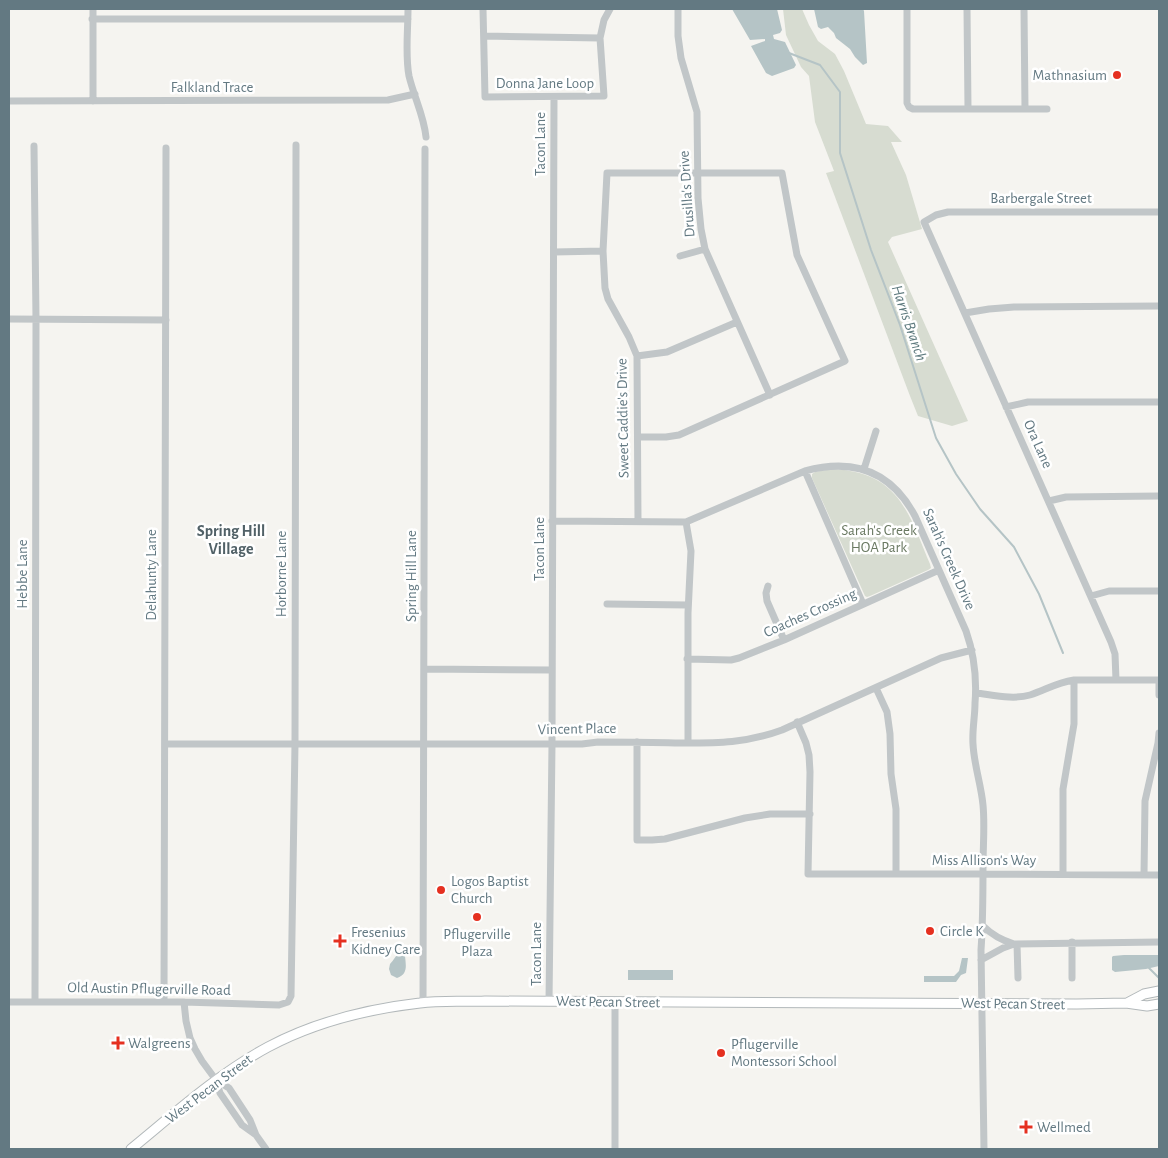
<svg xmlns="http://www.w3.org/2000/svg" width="1168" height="1158" font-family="'Alegreya Sans',sans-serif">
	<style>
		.green { fill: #d7dcd1 }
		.water { fill: #b5c4c6 }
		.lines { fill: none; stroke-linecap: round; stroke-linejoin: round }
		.stream { stroke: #b5c4c6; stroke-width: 2 }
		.major-casing { stroke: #b2b8ba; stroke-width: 11 }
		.minor { stroke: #c1c6c8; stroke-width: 7 }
		.major { stroke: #fff; stroke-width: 9 }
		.poi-dot { fill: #e53020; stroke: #fff; stroke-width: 2 }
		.labels { text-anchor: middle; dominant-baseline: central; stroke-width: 5; stroke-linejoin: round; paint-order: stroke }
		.poi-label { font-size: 15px; fill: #637982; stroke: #fff; text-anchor: start }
		.street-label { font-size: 15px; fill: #637982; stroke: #fff }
		.park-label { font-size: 15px; fill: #6a7962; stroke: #fff }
		.water-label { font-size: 16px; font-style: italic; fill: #5f7b7f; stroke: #fff }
		.neighbourhood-label { font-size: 16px; font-weight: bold; fill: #516167; stroke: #fff }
	</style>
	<rect width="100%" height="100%" fill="#f5f4f0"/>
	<path class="green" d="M783,9H802L809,25L818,41L835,54L844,71L866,124L888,126L902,142H891L906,175L922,229L892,237L888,242L968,421L952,426L918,416L910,396L826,173L834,171L815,122L809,76L801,67L786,35Z
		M832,469C899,472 908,512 930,564L931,568L928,570L870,596L867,597L865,596L812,478V474L815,472Z"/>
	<path class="water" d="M732,9H777L782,30L780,33L773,35L774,39L785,42L796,65L794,68L772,76L766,73L751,46L765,41V39L750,40Z
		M814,9H863L864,11L867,63L863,65L855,57L850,49L836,38L834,33L828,27L821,29L818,27Z
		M399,953L403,954L405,956C406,966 408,974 397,978L391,975L389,969L390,964C394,960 395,956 399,953Z
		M1124,955H1159V966L1146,969L1115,972L1112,970V957L1113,956Z
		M962,958H968L966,973L961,975L956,982H924V976H954L959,971Z
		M628,970H673V980H628Z"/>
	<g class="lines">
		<path class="stream" d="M789,53L820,65L840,92V153L871,250L900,325L936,438L956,474L980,509L1014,547L1039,594L1063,653
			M1149,968L1159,978"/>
		<defs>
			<path id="major" d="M1127,1003L1144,994L1159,991
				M131,1149C175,1113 218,1074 268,1047C315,1022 368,1009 420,1003C441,1000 464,1002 485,1001L1077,1004L1126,1003L1147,1006L1159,1004"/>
		</defs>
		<use href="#major" class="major-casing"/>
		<path class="minor" d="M93,9V101
			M408,9C408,31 405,55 409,76C414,97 424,116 426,137
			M483,9L485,97L604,96L600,38L604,20L610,9
			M678,9V36L681,58L697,112L698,198L701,229L705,249L770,395
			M907,9V103L909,107L913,109H1047
			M967,9L968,109
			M1024,9L1025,109
			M92,19H408
			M484,36L600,38
			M9,101L388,100L415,94
			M34,146L36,319L35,1002
			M554,252L603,251
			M680,256L705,249
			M965,313L989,309L1014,307L1159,306
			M9,319L166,320
			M637,356L667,352L737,322
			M1006,407L1028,402H1159
			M864,469L876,431
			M805,471L863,604
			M1049,501L1066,497L1159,496
			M552,521L686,522L805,471C853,458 891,471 915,516L966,631C974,654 977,678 975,703C975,717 972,730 973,744C974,765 981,784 983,805C985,825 983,846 983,866C983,894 983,922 981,950L984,1149
			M638,521L637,356L629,337L608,299L605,288L603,251L607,173H782L797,255L845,361L679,435L666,437H638
			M686,522L691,551L688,613V743
			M768,586L766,593L767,601L784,640
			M1091,596L1109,591H1159
			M607,604L688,605
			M687,659L731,660L739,658L784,640L939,570
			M424,669L552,670
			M1116,680L1115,654L1111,642L924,222L936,215L948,212H1159
			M1159,680V695
			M876,688L887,712L890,734L891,774L896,809V874
			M976,693C993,695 1013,700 1030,695C1046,690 1055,683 1074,680H1159
			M797,722L806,743L809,755L810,772L808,874H983L1159,875
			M637,742V840H652L665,839L745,818L770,814H810
			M165,744H582L598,742C623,742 649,742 675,743C714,743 744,744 782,730L941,658L972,650
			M1063,874V789L1074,724V680
			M1144,875L1145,801L1158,743L1159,733
			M983,926C992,935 1001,940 1014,944L1159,942
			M1017,944L1018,978
			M981,960L1003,948L1014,944
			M1072,978V942
			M164,1001L166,148
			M9,1002H184L279,1005L288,1002L291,996L295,744L296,145
			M184,1002L186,1021L190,1038L195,1049L202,1061L216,1080L220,1093L242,1125L256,1135
			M549,1002L552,744L554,97
			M423,1003L425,149
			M615,1003V1149
			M216,1080L229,1088L250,1120L256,1135L266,1149"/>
		<use href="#major" class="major"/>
	</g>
	<g class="poi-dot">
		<circle cx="1117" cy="75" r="5"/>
		<circle cx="441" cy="890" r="5"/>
		<circle cx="477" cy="917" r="5"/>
		<circle cx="930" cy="931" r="5"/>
		<path d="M337.5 933.5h5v5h5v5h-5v5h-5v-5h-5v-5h5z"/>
		<path d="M115.5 1035.5h5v5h5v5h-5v5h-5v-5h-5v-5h5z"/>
		<circle cx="721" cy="1053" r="5"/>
		<path d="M1023.5 1119.5h5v5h5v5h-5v5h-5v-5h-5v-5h5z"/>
	</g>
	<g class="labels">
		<g class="poi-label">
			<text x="1107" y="75" text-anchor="end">Mathnasium</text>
			<text x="451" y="881">Logos Baptist<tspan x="451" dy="17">Church</tspan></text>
			<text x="940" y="931">Circle K</text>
			<text x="351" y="932">Fresenius<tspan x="351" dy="17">Kidney Care</tspan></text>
			<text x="477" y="934" text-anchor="middle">Pflugerville<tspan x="477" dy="17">Plaza</tspan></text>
			<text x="128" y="1043">Walgreens</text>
			<text x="731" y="1044">Pflugerville<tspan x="731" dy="17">Montessori School</tspan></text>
			<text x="1037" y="1127">Wellmed</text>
		</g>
		<g class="street-label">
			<text x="545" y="83">Donna Jane Loop</text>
			<text x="212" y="87">Falkland Trace</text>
			<text transform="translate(540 144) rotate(-90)">Tacon Lane</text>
			<text transform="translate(687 194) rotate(-94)">Drusilla's Drive</text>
			<text x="1041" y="198">Barbergale Street</text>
			<text transform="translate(623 418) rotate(-91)">Sweet Caddie's Drive</text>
			<text transform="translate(1038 444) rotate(66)">Ora Lane</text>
			<text transform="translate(539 549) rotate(-90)">Tacon Lane</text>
			<text transform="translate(949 559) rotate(66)">Sarah's Creek Drive</text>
			<text transform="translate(22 574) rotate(-90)">Hebbe Lane</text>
			<text transform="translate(281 574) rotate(-90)">Horborne Lane</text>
			<text transform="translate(151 575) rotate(-90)">Delahunty Lane</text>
			<text transform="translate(411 576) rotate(-90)">Spring Hill Lane</text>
			<text transform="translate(810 613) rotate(-24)">Coaches Crossing</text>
			<text transform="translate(577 729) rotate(-1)">Vincent Place</text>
			<text x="984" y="860">Miss Allison's Way</text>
			<text transform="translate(536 954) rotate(-90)">Tacon Lane</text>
			<text transform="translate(149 989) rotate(1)">Old Austin Pflugerville Road</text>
			<text transform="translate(608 1002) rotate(1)">West Pecan Street</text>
			<text transform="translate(1013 1004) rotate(1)">West Pecan Street</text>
			<text transform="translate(209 1089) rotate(-37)">West Pecan Street</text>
		</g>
		<g class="park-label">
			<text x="879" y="530">Sarah's Creek<tspan x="879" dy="17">HOA Park</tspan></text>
		</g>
		<g class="water-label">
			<text transform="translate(909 323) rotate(71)">Harris Branch</text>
		</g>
		<g class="neighbourhood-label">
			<text x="231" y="531">Spring Hill<tspan x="231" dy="18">Village</tspan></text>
		</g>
	</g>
	<rect width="1168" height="1158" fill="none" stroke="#637982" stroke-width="20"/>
</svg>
